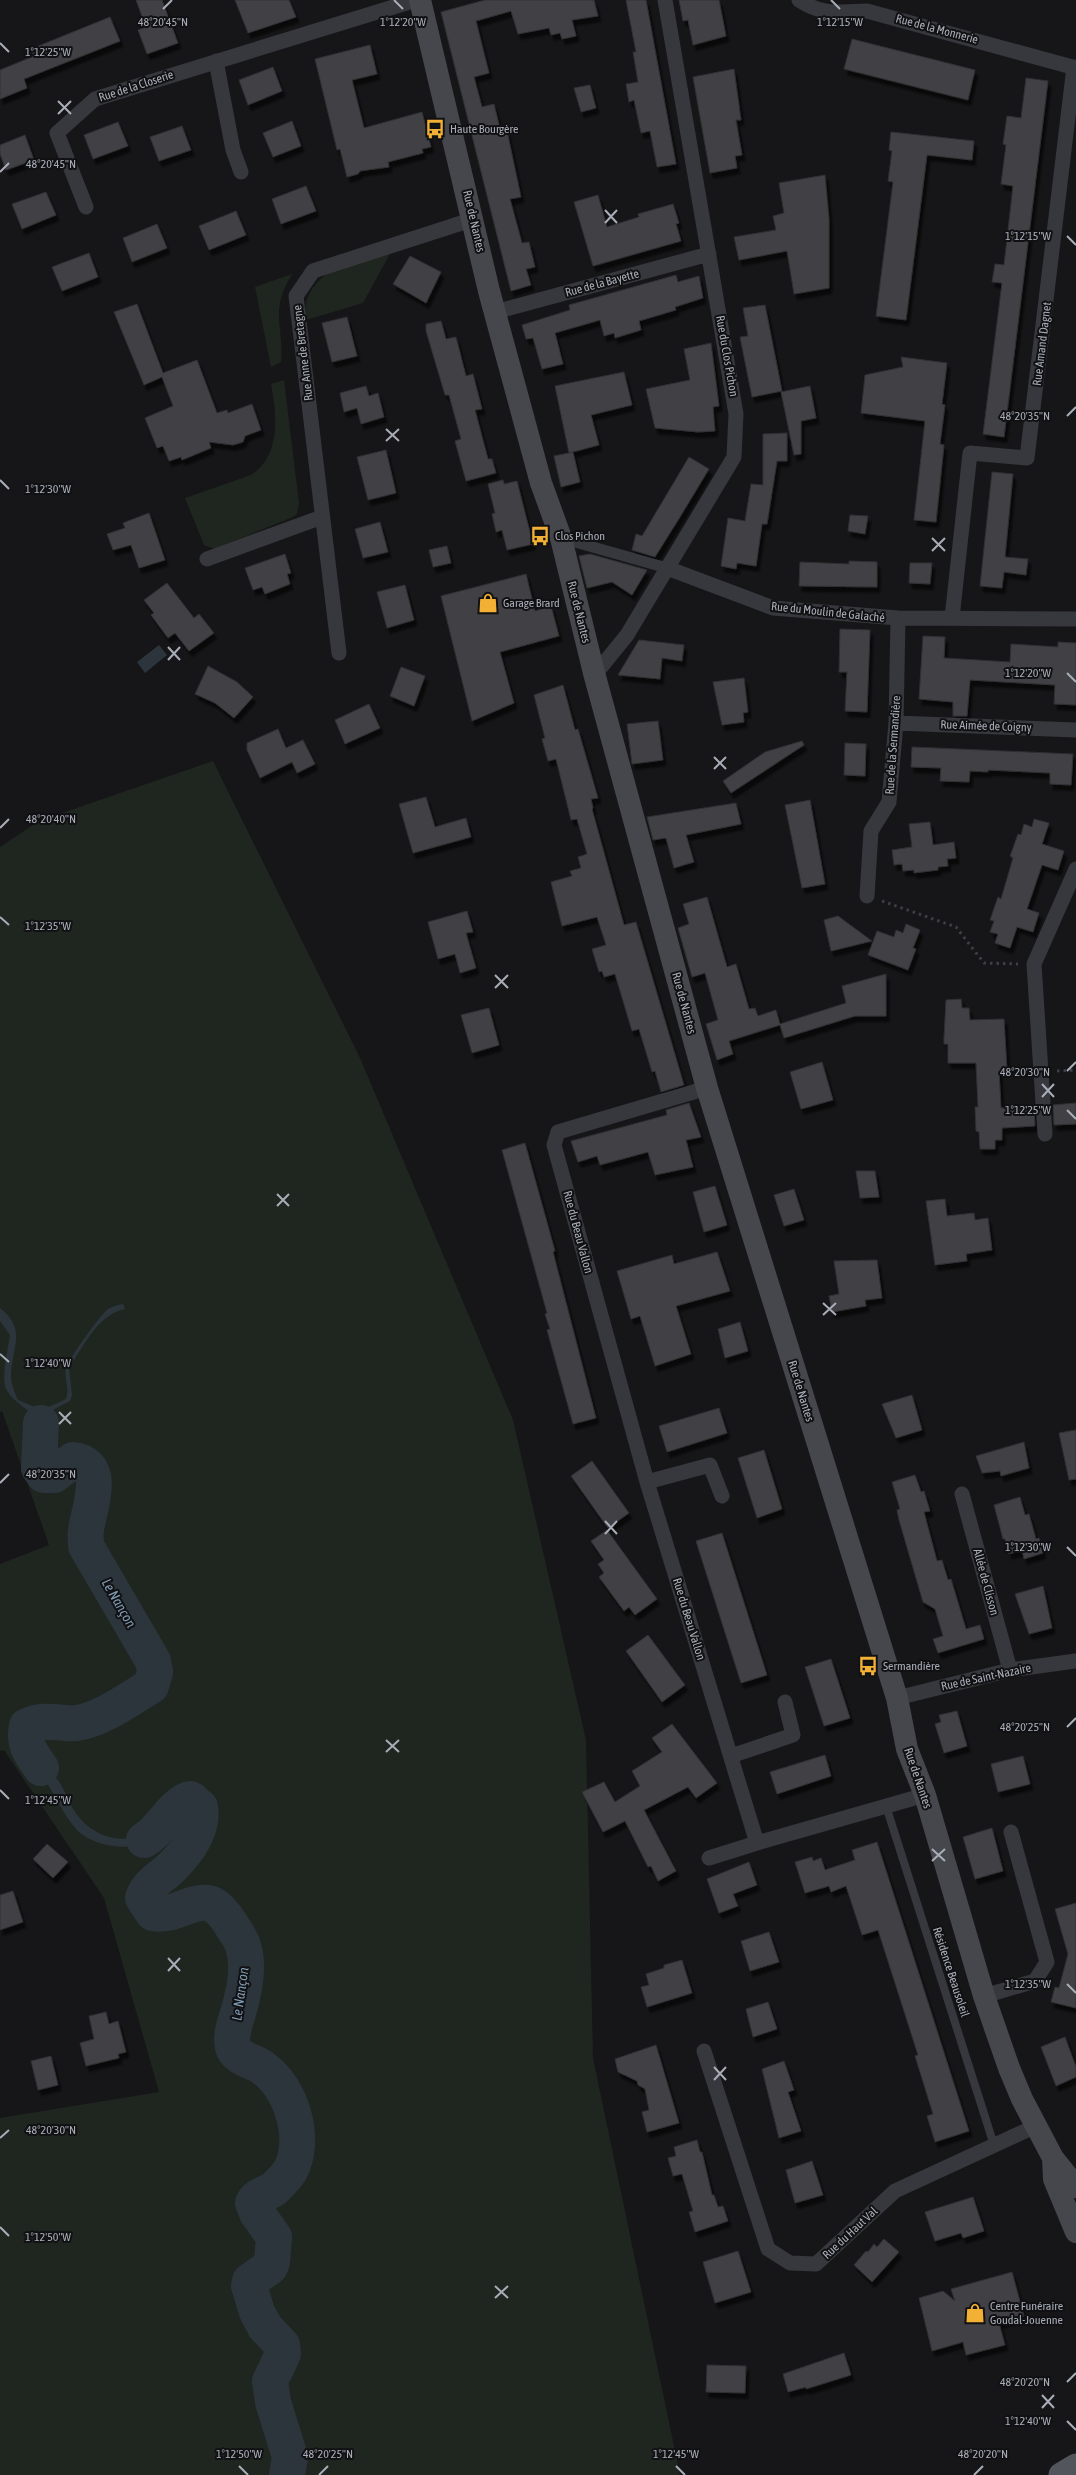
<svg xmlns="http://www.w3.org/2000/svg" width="1076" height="2475" font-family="'Asap Condensed',sans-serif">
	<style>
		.green { fill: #1e261f }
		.water { fill: #2c353c }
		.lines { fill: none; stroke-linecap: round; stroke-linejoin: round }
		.river { stroke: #2c353c; stroke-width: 36 }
		.building { fill: #404145; stroke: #303034; filter: url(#shadow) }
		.path { stroke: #3d3f44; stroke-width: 3; stroke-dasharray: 2.5 4; stroke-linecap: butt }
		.service { stroke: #37383d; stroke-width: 8 }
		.pedestrian { stroke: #37383d; stroke-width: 11 }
		.minor { stroke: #37383d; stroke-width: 15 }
		.secondary { stroke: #45474d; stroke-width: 22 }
		.primary { stroke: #53555c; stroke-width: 25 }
		.ticks { fill: none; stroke: #a8adb8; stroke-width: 2 }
		.labels { text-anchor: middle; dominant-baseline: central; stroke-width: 4; stroke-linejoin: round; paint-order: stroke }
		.street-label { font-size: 12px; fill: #a8adb8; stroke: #111113 }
		.poi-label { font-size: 12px; fill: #a8adb8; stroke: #111113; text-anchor: start }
		.water-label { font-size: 14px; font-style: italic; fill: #7f9bb3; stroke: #111113 }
		.ticks-label { font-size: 12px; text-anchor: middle; fill: #a8adb8; stroke: #111113; stroke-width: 4; stroke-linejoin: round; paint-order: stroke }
	</style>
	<defs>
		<filter id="shadow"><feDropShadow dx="3" dy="5.5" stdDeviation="1" flood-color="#0009"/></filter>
	</defs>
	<rect width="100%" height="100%" fill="#161618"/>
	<path class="green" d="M391,252L363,303L306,320C303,301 310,288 325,275Z
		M292,274C269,312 284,325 281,362L271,367L255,287Z
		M284,380L299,503L297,514L293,517L214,549L204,545L185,498L251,475C281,455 277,415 271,384Z
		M213,761L360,1058L513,1420L586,1740L593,2058L680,2475H0V2118L159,2092L104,1898L4,1750L0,1751V1564L49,1545L2,1411L0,1412V847L39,821Z"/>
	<path class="water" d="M159,645L167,655L145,673L137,662Z
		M123,1304L125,1309C98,1314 83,1347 69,1368L72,1395L70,1401L45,1414L41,1470L44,1474H50C68,1454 66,1448 93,1464L101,1503L88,1550L161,1665L164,1675L158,1695L81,1738L36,1732L30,1737C29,1760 46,1764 58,1780C64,1788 67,1799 72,1807C89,1837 121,1846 152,1833C163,1824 161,1804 171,1793C181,1781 202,1776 209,1794C212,1801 211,1812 211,1820C210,1836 195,1863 182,1873C170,1882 149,1890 146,1905L159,1919L192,1896L203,1893L234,1926L250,1949L245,1970L253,1998L238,2042L237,2055L266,2060L272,2064L288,2088L311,2140L307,2175L274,2202L258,2209L283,2238L276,2278L252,2290L265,2323L289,2348C286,2365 279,2370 275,2383C270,2399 293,2454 299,2472L298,2475H287L290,2471L269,2399L267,2382L283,2354L261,2331L245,2286L270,2270L271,2237L248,2207C262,2195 278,2191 289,2175C305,2150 288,2094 266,2076C257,2068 243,2064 232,2059L229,2045L243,1992L242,1948L214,1912L205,1906L159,1921L149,1920L138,1898C161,1879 191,1859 201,1828C202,1823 200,1815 198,1809L183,1800C171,1815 161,1837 142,1844C123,1851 90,1844 77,1830C64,1816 56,1797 46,1781C32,1759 14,1754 28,1725L67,1728L84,1726L150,1692L154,1676L150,1661L83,1551C80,1519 114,1478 68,1463L51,1482L35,1478C38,1463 43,1428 34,1417C26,1407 12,1401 6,1389C1,1377 8,1349 10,1335L0,1321V1308C28,1330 11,1348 11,1377C11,1384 15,1393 18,1400L42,1410L66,1399C70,1388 64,1379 66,1369C67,1361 101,1314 108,1309C113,1306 118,1305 123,1304Z"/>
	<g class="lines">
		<path class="river" d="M41,1423L39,1468L44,1475H54L73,1460C109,1464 88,1511 86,1530C85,1535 86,1541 86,1546L153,1661L155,1672L151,1686C129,1699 103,1719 77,1723C59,1725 46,1717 27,1726C23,1745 31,1753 41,1768
			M144,1840C162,1830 171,1805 190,1799L200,1807C204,1830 188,1851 172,1867C161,1878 148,1883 143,1898L153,1913C174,1917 189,1901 208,1903C216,1904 226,1916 230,1923C234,1930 241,1938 243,1946C250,1966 244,1993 238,2013C235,2023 230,2036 233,2047C236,2059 255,2061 263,2068C292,2088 307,2140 290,2171C287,2176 279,2184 275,2188C268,2194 257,2194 253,2203L257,2213L274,2237L272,2262L270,2267L250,2281L249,2286L257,2312L265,2327L282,2345L283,2354L270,2381L273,2402L290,2457L287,2475"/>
	</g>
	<path class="building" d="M136,0H162L178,43L147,54L138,30L146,27Z
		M235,0H289L296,17L248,33Z
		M485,0H594L598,16L572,20L576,36L562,39L560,33L551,35L549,28L518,34L511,11L476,21L489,73L474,77L482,107L494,104L501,133L507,131L521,197L510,199L522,243L529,242L535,267L526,269L531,285L511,291L441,12Z
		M626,0H646L676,164L657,167L650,131L641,133L634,100L629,102L626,84L638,82L633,52H636Z
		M679,0H719L726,36L693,45L688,20L683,21Z
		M110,17L120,41L24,79L27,88L0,99V70L34,56L31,49Z
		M852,39L975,70L968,100L844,69Z
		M370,45L377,74L352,80L364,128L422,112L431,147L422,149L423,153L388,162L389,167L360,171L358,174L347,177L340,149L337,150L315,59Z
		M273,67L282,91L248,105L239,80Z
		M734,69L741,120H736L742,155L735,156L737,168L710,173L693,77Z
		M1026,78L1048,81L1004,437L983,434L1002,283L992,282L995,264L1004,265L1013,186L1001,184L1006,145L1003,144L1007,116L1021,118Z
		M590,85L596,108L581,112L574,88Z
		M292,121L301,146L273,157L263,133Z
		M118,122L128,146L93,159L84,135Z
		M182,126L191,150L159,161L150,137Z
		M891,132L974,141L972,160L927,155L906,320L876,316L893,182L888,181L892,151L889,150Z
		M25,135L34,160L6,170L0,154V145Z
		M825,175L829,219V288L794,294L787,251L739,260L734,237L776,230L773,216L784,213L779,183Z
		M306,186L316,211L281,224L272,199Z
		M46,192L56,215L22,229L12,204Z
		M598,195L607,227L639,217L638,214L673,204L679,223L676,224L681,241L593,266L574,202Z
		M236,211L246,235L209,250L199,226Z
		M157,224L167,248L132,262L123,238Z
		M89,253L98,277L62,291L52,267Z
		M410,256L441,272L426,303L393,284Z
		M676,275L678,282L699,276L703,298L675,307L676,310L639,321L641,330L615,338L614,333L604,336L600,320L555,333L563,364L542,369L533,338L526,339L522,325L570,310L569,305Z
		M137,304L163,373L197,360L217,413L227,410L228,413L252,404L261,430L245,436L243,442L233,445L209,442L211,448L182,460L181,457L169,461L163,446L157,448L145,418L173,406L162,377L144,385L114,312Z
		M765,305L782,391L752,397L740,337L748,336L743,308Z
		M347,317L357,356L332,362L322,323Z
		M441,321L446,339L456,337L466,376L473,374L482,409L475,410L488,459H492L496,473L466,481L455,441L461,439L449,395H445L426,331V324Z
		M711,343L719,406L713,407L715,431L698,432L655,428L646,389L690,380L684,349Z
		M901,357L947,363L942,404L945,405L940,444L944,445L936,522L914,520L925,421L861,413L865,375L903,367Z
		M624,372L632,405L591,415L599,445L569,453L573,452L580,482L561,487L554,456L569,453L555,386Z
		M366,386L369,396L378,393L384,417L361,424L357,408L344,412L340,393Z
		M810,386L816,418L801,421V454L794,455L781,392Z
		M787,433V461H777L767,524H762L756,566L737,563L736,569L721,566L728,518L745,521L751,484L763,485V434Z
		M386,450L396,493L368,500L357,457Z
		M689,457L709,469L680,517L655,557L632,550L636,534L642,536Z
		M992,472L1013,474L1005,557L1028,559L1026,575L1004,572L1002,588L980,586Z
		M503,480L504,484L517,481L533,544L507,550L502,530L496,532L492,514L495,513L488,484Z
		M149,513L165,560L139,568L131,545L113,550L107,534L125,528L123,523Z
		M850,515L868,516L865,534L848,531Z
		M380,522L388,552L363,558L355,529Z
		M447,546L451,563L433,567L429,550Z
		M285,554L291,573L287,574L290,584L265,594L262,587L253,590L245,568Z
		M590,554L647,570L632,595L612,582L587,588L579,556Z
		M849,561L877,562V587L799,586L800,562L849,564Z
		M910,563H932L930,584L909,583Z
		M526,574L535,611L551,606L559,636L500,652L514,703L472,721L441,596Z
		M167,583L194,618L199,614L214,633L189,651L175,633L168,638L151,615L154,613L144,600Z
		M405,585L414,620L387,628L377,592Z
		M840,629L870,630L867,712L845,711L847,672H839Z
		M923,636L945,637L944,658L1010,662L1011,644L1058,647V642L1076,643V705L1054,704L1055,685L970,680L967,716H953V702L919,699Z
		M639,640L684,645L682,661L662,658L660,679L618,675Z
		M208,666L237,682L253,697L234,718L215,703L195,694Z
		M401,667L425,676L414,706L390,696Z
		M744,678L748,712L743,713L744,722L722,725L713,682Z
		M563,685L575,730L578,729L598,798L591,799L593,808L592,809L624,925L636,922L684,1085L661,1092L655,1071L652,1072L639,1029L632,1031L615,974L604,977L602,971L599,972L592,949L606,945L597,917L562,926L551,882L572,876L570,871L581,868L578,857L587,854L577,819L571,820L556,759L548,761L542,739L545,738L534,695Z
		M369,704L380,728L345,744L335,720Z
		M658,721L663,760L632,764L627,724Z
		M278,729L286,748L303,740L315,764L297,773L292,762L260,778L247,750V743Z
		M802,741L804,745L731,793L723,781L765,752Z
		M845,743L866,744L865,776L844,775Z
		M912,747L1073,754L1071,785L1050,784V773L988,770V772L970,771L969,782L940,781L941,768L911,767Z
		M426,797L435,827L466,818L471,837L413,853L399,804Z
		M810,800L825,884L802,888L785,805Z
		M736,803L741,824L686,835L694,862L674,868L666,838L653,840L647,817Z
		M1034,819L1049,823L1042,844L1064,851L1058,870L1042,865L1027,909L1039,913L1033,932L1017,927L1010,948L995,943L998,934L990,932L994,921L990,920L998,897L1001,899L1013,858L1010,856L1012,851L1018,834L1021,835L1024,824L1032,827Z
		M930,822L933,845L954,842L956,858L947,859L948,866L938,867V870L914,873V870L903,871L902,864L894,865L892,850L912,847L909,824Z
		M707,897L727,967L736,964L749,1009L755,1008L758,1016L776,1010L780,1024L846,1003L842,986L886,974V1016H855L784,1038L780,1025L729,1041L733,1054L717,1060L706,1024L718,1020L705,973L692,977L678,928L689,924L683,904Z
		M467,911L473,932L466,933L476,968L460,973L455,954L438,959L428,922Z
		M838,916L872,941L831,951L824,920Z
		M906,924L920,930L913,948L916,949L908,970L868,955L877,931L894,937L896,930L903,933Z
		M961,999L962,1008H969L970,1020L1004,1019L1007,1070L999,1071L1001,1108L1034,1106L1035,1126L1002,1128V1140H995V1149H980L979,1132L976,1131L975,1107H978L976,1063H948V1044H944V1037L946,1000Z
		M489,1008L499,1045L472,1053L461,1015Z
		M822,1062L833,1100L801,1109L790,1072Z
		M689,1103L701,1137L686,1140L693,1167L655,1175L648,1152L600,1165L597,1156L578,1162L571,1141L667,1115L666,1110Z
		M1076,1103V1124L1054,1125L1053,1105Z
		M525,1143L555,1251L553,1252L596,1418L573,1424L547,1330L550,1329L545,1314L547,1313L502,1150Z
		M856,1171H875L879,1197L860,1198Z
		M715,1186L727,1225L704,1232L693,1192Z
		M794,1189L804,1220L784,1226L774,1195Z
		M945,1199L947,1216L974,1213L975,1220L988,1218L992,1250L966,1254L967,1261L935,1265L926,1201Z
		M717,1252L730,1291L676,1306L691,1354L655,1366L640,1316L631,1319L617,1271L672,1255L674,1264Z
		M877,1260L882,1298L865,1300L866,1306L832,1312L829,1296L839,1294L834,1261Z
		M740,1322L748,1351L725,1358L718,1329Z
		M912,1395L922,1430L896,1438L882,1404Z
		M719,1408L727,1433L667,1452L659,1426Z
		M1076,1430V1479L1069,1480L1059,1433Z
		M1024,1442L1029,1468L1001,1476L1000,1471L982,1473L976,1456Z
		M764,1450L782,1509L757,1518L738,1458Z
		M592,1461L629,1513L608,1528L571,1476Z
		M915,1475L921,1492L924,1491L930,1511L924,1512L937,1561L942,1560L948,1580L951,1579L966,1629L980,1625L984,1639L938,1653L933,1639L943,1636L935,1609L923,1602L899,1520L897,1510L900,1509L892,1482Z
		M1020,1497L1025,1515L1029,1514L1036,1539L1039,1538L1043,1553L1024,1559L1022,1550L1009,1554L1005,1539H1003L994,1505Z
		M607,1530L657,1599L635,1615L629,1607L624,1611L599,1577L604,1573L598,1564L604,1560L591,1541Z
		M722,1533L767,1675L741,1683L696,1541Z
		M1043,1586L1052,1628L1029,1634L1015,1594Z
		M648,1635L685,1685L662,1702L626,1651Z
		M831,1659L850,1718L824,1726L805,1667Z
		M957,1711L967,1746L944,1753L935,1724L941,1722L939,1715Z
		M672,1724L717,1783L696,1798L688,1787L644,1810L676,1871L658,1881L651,1866L648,1867L625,1821L603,1832L582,1792L604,1782L615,1802L640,1786L632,1771L662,1752L652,1738Z
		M825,1755L831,1776L777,1794L770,1772Z
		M1023,1756L1030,1784L998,1792L991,1764Z
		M992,1828L1003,1871L975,1879L963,1837Z
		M877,1842L969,2131L935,2142L927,2116L933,2114L915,2056L918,2055L878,1930L862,1935L846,1886L831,1892L829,1886L805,1893L795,1862L812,1857L813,1861L821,1858L825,1870L855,1860L852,1850Z
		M47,1844L68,1862L53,1878L33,1859Z
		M749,1862L757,1885L733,1894L738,1906L719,1913L707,1879Z
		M13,1891L23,1922L0,1930V1895Z
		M1076,1903V2008L1051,2002L1055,1987L1059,1988L1068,1954L1055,1909Z
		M769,1932L779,1962L750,1971L741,1941Z
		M682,1960L692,1993L647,2007L641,1987L649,1985L646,1974L664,1968V1965Z
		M768,2002L777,2029L753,2037L746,2009Z
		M106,2012L109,2024L118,2021L126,2052L118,2054L119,2058L86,2066L80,2043L94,2039L89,2016Z
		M1065,2037L1076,2067V2077L1056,2086L1041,2047Z
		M656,2045L679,2123L647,2132L642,2112L649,2110L645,2089L638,2085L637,2081L618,2072L615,2059Z
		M51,2056L58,2085L38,2090L31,2061Z
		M784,2061L794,2090L788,2092L801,2131L779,2138L762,2069Z
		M697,2140L700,2152H702L712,2195H714L718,2207L723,2206L728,2221L695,2232L689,2212L693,2211L682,2174L673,2176L668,2158L676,2156L674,2147Z
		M812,2161L823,2195L795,2203L786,2170Z
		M973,2197L984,2231L963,2238L961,2233L935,2241L925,2212Z
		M884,2239L899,2252L872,2282L854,2265L866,2251L868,2252L874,2244L877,2247Z
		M738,2251L751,2292L715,2303L703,2262Z
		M1012,2272L1024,2316L999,2323L1005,2345L966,2355L963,2342L932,2351L919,2298L943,2291L955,2301L951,2289Z
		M844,2353L851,2375L806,2389V2387L788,2392L783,2374Z
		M707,2365L746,2366L745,2393L706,2392Z"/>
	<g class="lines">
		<path class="path" d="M882,901L956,927L984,963L1018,964
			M1057,1071L1076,1070"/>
		<path class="service" d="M886,1806L994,2145"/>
		<path class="pedestrian" d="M561,538L667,568"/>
		<path class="minor" d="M799,0C823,16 840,12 867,11L1076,68
			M216,61L233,150L241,172
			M86,207L57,133L95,99L416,0
			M495,312L709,254
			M207,559L322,517
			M667,568L773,608L898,618L1076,619
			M952,618L970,453L1027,458L1074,67
			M339,653L296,296L313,271L474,219
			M594,673L601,667L627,635L734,457L736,414L665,0
			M896,723L1076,730
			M867,896L871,831L889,802L896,723L898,618
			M707,1088L558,1132L554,1145L647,1482L757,1843L925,1795
			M1045,1134L1034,964L1076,869
			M647,1482L710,1465L722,1496
			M962,1494L1010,1670
			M897,1698L1010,1670L1076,1661
			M731,1756L793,1735L785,1702
			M709,1858L757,1843
			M984,1996L1035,1981L1047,1962L1011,1832
			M704,2051L768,2249L790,2263L816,2264L895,2191L1036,2126"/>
		<path class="secondary" d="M420,0L489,291L541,483L561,538L594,673L707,1088L897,1698L907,1749L925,1795L984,1996L1009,2068L1022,2099L1053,2158L1076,2187
			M1053,2158L1054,2179L1076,2232"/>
		<path class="primary" d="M1061,2475L1076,2466"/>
	</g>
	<path class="ticks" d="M394,0L403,9M831,0L840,9M163,9L172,0M0,43L9,52M58,101L71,114M58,114L71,101M0,172L9,163M605,210L617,223M605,223L617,210M1067,236L1076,245M1067,416L1076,407M386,429L399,441M386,441L399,429M0,480L9,489M932,538L945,551M932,551L945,538M168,647L180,660M168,660L180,647M1067,673L1076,682M714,757L726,769M714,769L726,757M0,828L9,819M0,917L9,925M495,975L508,988M495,988L508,975M1067,1071L1076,1062M1042,1084L1054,1097M1042,1097L1054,1084M1067,1110L1076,1119M277,1194L289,1206M277,1206L289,1194M823,1303L836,1315M823,1315L836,1303M0,1354L9,1362M59,1412L71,1424M59,1424L71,1412M0,1483L9,1474M605,1521L617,1534M605,1534L617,1521M1067,1547L1076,1556M1067,1727L1076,1718M386,1740L399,1752M386,1752L399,1740M0,1790L9,1799M932,1849L945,1861M932,1861L945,1849M168,1958L180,1971M168,1971L180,1958M1067,1984L1076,1993M714,2067L726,2080M714,2080L726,2067M0,2138L9,2130M0,2227L9,2236M495,2286L508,2298M495,2298L508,2286M1067,2382L1076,2373M1042,2395L1054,2408M1042,2408L1054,2395M1067,2421L1076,2430M239,2466L248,2475M676,2466L685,2475M319,2475L328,2466M974,2475L983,2466"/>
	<defs>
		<symbol id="bus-bare" viewBox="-9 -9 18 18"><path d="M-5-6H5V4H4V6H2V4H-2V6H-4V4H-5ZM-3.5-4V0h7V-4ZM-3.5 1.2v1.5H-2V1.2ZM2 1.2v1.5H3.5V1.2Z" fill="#f2b134" stroke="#111113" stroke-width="2.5" paint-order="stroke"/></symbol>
		<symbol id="shop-bare" viewBox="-9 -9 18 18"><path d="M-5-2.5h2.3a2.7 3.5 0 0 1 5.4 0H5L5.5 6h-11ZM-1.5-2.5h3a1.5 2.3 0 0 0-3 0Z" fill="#f2b134" stroke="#111113" stroke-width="2.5" paint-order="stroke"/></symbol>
	</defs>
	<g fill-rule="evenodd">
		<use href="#bus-bare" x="421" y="115" width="28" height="28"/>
		<use href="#bus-bare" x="526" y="522" width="28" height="28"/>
		<use href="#shop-bare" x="474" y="589" width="28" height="28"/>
		<use href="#bus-bare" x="854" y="1652" width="28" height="28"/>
		<use href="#shop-bare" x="961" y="2299" width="28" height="28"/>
	</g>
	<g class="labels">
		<g class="street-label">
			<text transform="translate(937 29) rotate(15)">Rue de la Monnerie</text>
			<text transform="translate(136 86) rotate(-18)">Rue de la Closerie</text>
			<text transform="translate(474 221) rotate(77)">Rue de Nantes</text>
			<text transform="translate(602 283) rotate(-15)">Rue de la Bayette</text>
			<text transform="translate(1042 344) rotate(-83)">Rue Amand Dagnet</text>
			<text transform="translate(303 353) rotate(-97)">Rue Anne de Bretagne</text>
			<text transform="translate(727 356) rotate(80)">Rue du Clos Pichon</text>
			<text transform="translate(579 612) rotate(76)">Rue de Nantes</text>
			<text transform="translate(828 612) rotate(6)">Rue du Moulin de Galaché</text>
			<text transform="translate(986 726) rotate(2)">Rue Aimée de Coigny</text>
			<text transform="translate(893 745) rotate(-86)">Rue de la Sermandière</text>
			<text transform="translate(684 1003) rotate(75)">Rue de Nantes</text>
			<text transform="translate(578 1232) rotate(75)">Rue du Beau Vallon</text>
			<text transform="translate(801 1391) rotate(73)">Rue de Nantes</text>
			<text transform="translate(986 1582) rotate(75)">Allée de Clisson</text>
			<text transform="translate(689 1619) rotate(73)">Rue du Beau Vallon</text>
			<text transform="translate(986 1677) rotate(-12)">Rue de Saint-Nazaire</text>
			<text transform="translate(918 1778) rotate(71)">Rue de Nantes</text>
			<text transform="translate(951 1972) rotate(72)">Résidence Beausoleil</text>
			<text transform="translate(850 2233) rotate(-43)">Rue du Haut Val</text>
		</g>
		<g class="poi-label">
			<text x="450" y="129">Haute Bourgère</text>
			<text x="555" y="536">Clos Pichon</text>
			<text x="503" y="603">Garage Brard</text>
			<text x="883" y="1666">Sermandière</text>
			<text x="990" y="2306">Centre Funéraire<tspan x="990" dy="14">Goudal-Jouenne</tspan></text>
		</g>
		<g class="water-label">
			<text transform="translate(119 1603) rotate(60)">Le Nançon</text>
			<text transform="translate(240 1994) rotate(-82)">Le Nançon</text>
		</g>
	</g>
	<g class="ticks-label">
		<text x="163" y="26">48°20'45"N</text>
		<text x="403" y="26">1°12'20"W</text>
		<text x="840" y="26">1°12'15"W</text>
		<text x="48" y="56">1°12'25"W</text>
		<text x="51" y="168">48°20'45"N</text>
		<text x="1028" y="240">1°12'15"W</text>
		<text x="1025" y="420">48°20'35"N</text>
		<text x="48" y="493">1°12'30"W</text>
		<text x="1028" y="677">1°12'20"W</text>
		<text x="51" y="823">48°20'40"N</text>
		<text x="48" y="930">1°12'35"W</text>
		<text x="1025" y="1076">48°20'30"N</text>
		<text x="1028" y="1114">1°12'25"W</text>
		<text x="48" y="1367">1°12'40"W</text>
		<text x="51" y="1478">48°20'35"N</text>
		<text x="1028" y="1551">1°12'30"W</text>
		<text x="1025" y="1731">48°20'25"N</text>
		<text x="48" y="1804">1°12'45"W</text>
		<text x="1028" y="1988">1°12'35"W</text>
		<text x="51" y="2134">48°20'30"N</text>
		<text x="48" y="2241">1°12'50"W</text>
		<text x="1025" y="2386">48°20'20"N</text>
		<text x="1028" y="2425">1°12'40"W</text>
		<text x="239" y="2458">1°12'50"W</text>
		<text x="328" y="2458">48°20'25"N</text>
		<text x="676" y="2458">1°12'45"W</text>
		<text x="983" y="2458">48°20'20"N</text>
	</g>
</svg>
